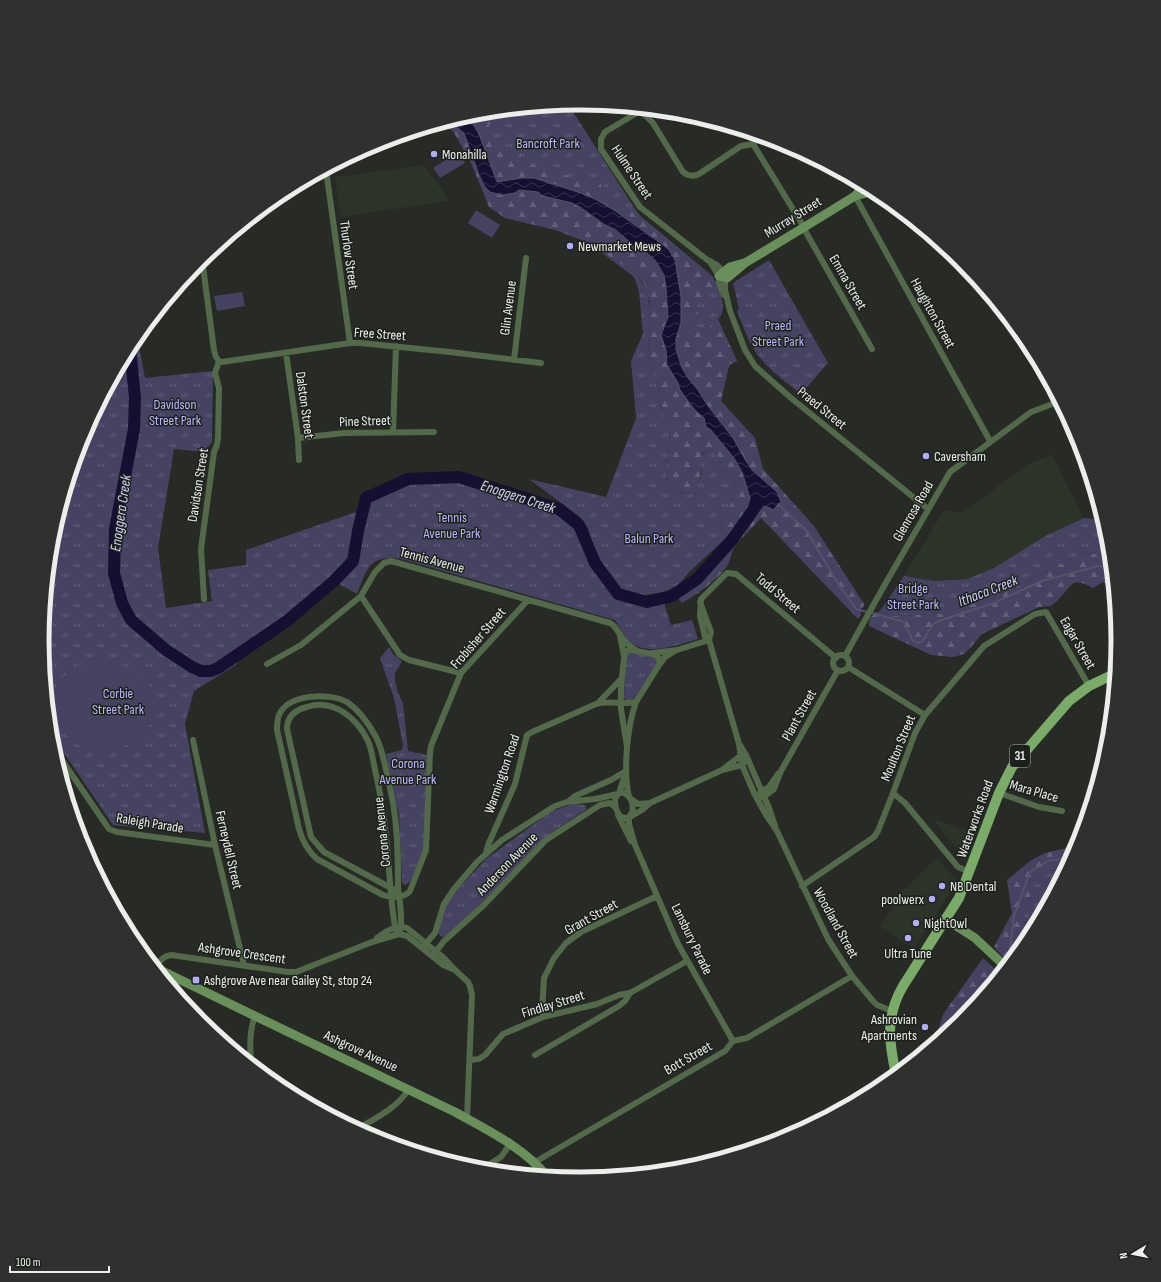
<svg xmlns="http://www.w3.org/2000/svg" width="1161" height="1282" font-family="'Sofia Sans Condensed',sans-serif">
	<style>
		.built { fill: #2c3329 }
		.grass { fill: url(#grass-tufts) }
		.forest { fill: url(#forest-firs) }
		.pitch { fill: #464362 }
		.water { fill: url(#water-waves); stroke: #56526a }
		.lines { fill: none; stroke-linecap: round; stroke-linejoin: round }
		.stream { stroke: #56526a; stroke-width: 2 }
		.river { stroke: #150f32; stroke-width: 12 }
		.street { stroke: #536a4a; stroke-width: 6 }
		.secondary { stroke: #698f5b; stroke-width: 9 }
		.primary { stroke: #7bab68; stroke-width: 10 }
		.poi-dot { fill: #b3adf9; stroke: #1d211c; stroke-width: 1.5 }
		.labels { text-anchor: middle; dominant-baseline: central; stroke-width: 3; stroke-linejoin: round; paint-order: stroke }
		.shield { fill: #1d211c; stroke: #aeb0ad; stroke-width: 1 }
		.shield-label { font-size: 13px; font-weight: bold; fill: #eceeeb }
		.park-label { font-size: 14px; fill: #bcb7fb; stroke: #1d211c }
		.poi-label { font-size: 14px; fill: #eceeeb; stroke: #1d211c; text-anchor: start }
		.street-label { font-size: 14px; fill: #eceeeb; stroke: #1d211c }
		.water-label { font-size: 15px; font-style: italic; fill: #d3d1fb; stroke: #1d211c }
		.rim { fill: none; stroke: #eceeeb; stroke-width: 5 }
	</style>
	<defs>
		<pattern id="grass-tufts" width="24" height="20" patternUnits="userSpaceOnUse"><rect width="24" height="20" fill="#464362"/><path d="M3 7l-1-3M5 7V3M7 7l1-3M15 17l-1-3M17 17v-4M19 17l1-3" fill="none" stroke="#615e79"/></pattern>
		<pattern id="forest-firs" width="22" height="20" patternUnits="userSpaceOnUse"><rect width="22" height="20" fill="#464362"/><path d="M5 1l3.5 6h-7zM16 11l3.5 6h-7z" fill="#615e79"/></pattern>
		<pattern id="water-waves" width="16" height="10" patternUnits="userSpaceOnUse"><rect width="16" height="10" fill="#150f32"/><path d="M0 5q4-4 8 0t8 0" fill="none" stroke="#373250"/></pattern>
	</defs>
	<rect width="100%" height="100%" fill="#272a25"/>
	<path class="built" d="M424,165L438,184L449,201L340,217L335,177Z
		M1052,455L1084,518L1045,536L994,568L967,579L935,581L904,576L944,510L962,513L1026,465Z
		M936,820L974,833L965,857H964L935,823Z
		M937,857L956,880L947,898L914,949L880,926L903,891Z"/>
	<path class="grass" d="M568,104L639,215L712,276C719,286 729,310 718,319L737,361L729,365L721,401L676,339L681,323L662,244L614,210L531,178L468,115L476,113Z
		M589,243L636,274L647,290L650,308L648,356L651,367L657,378L660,405L670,433L666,474L671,490L689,495C692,490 700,482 701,476C703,466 696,455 708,451L716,454L727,473L734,481L735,485L732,501L720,528L721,531L726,538L690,571L678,585L664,592L645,595H632L619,590L614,584L608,572L597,557L588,528L580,517L529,479L606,497L636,418L631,361L643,334L639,291L634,277Z
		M769,260L828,363L801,394C786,382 769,370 757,354C748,341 743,326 737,311L739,309L733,283Z
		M137,336L145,378L213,371L212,442L204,452L174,449L158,548L166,608L212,601L208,570L246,565V550L356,512L349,563L288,615L242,646L237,664L194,691L185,724L205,833L113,825L51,734L42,641L52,536L83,435L133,342Z
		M459,477L559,509L579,525L595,563L618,594L647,602L672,596L664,603L671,625L692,620L698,639C678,645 646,657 629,641C623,635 619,626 615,620L401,559C369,554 367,569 357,594L334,581L353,561L358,531L366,498L408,479Z
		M1084,518L1104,520L1109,536L1110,555L1083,553L993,598L939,614L895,616L880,611L904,576L935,581L967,579L994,568L1045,536Z
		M389,647L393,654L402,661L395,673V681L398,693L403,703L408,751L427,755L424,848L415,871L410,882L405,885L402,883L399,815L386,754L402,750L403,745L394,698L380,658Z
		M631,652L653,656L656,658L657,664L635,698L628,701L625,700L624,697L625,664L628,653Z
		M573,804L585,805L587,809L551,833L541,842L506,879L457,927L443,937L440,936L438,932L446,906L453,894L486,859L552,811Z
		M1067,867L1028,940L1025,944C1025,929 1026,899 1033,886C1038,877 1058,868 1067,867Z"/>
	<path class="forest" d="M485,112C494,117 490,123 487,131C491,138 496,143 504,143L510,152L520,153L523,162L537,166L547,174L566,175L587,183L590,187H598L600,184H603L604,188L599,201L581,193L534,178H522L497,182V180C493,176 491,162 488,156C482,142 476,128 468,115Z
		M449,121L464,133L479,175L485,187L490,192L502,195L515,193L519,190L538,192L540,195L569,202L580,207L605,225L615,230L634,246L647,253L659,265L664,275L666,288L668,317L661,333L666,350L667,365L678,383L680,390L694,409L704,418L706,427L711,430L738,463L742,472L750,497C751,512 735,527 726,538L721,531L720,528L732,501L735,485L734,481L727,473L716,454L708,451L703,453L701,457C701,475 702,482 689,495L671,490L666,474L670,433L660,405L657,378L651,367L648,356L650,302L644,284L636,274L589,243L555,230L505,218L489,207L471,163L453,131L449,129L445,123H443Z
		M625,210H628L639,215L712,276L716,283L711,288H706L705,297L694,303V306L699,313L680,327L681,296L675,260L664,245L639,228Z
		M719,322L737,361L729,365L721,401L755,438L763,469L814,526L864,604L863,608L861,609V615L858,619L761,518C753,527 743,536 735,546C731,551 731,560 727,566C719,579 695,596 682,603L677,596L695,584L712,567L731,544L756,510L762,506L768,507L777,492L752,470L746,461L733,438L708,406L698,390L688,378L682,368L677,355L676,339L678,332C693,337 706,328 719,322Z
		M1083,553L1110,555L1114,588L1103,582L1093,588L1085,584L1077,582L1072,584L1057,601L1051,606L1039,607L982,634L971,647L964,654L953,657L931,655L869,626C868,619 873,613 880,611L895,616L939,614L993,598Z
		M1071,847H1078L1067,867L1057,869L1046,875L1033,886L1028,903L1025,925V944L1009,963L994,947L1012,913L1007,880L1030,861L1045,853Z
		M983,958L1000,974L961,1022L934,1044V1040L944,1013Z"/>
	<path class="pitch" d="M458,152L465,163L440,178L433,168Z
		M476,210L500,225L492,238L468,223Z
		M242,292L245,306L217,311L214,296Z
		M87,663C103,663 120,662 135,670C138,672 141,676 144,678C161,695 156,723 139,738C131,744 124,747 114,749C103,751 92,751 81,746C63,738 51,713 55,693C56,686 61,679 66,675C68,673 70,670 72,668C76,666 82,665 87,663Z"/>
	<path class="water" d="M468,115L479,134L497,182L522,178H534L581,193L595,199L614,210L662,244L669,250L675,260L681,296V323L676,339V349L682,368L688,378L698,390L708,406L733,438L746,461L752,470L777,492L781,502L773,510C762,502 757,508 751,517L746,512L750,498L742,472L734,458L711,430L706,427L704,418L694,409L680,390L678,383L667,365L666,350L661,335L668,317L666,288L664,275L655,260L647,253L634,246L616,230L605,225L580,207L572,203L543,196L538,192L519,190L515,193L502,195L490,192L485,187L479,175L464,133L449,121Z"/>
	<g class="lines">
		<path class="stream" d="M778,504L806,530L839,585L856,609L867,612
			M872,613L904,622L913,641L919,643C928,638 928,627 936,622L994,603L1042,581L1098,566L1112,567
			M1004,962L1010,950L1014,916L1030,872L1048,861L1073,857
			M950,1031C958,1006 980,990 998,972L1001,967"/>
		<path class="river" d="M130,347L135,398L134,429L115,529L114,573L122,603L131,620L166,650L192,667L201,671H211L218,668L287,621L334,581L353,561L358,531L366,498L408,479L459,477L559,509L579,525L595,563L618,594L647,602L672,596L697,579L732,540L758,503"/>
		<path class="street" d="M639,108L642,112L653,123L683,172C688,176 693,177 699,174L741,146L753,144L760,135
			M640,111L605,132L601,139V149L640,207L710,262L719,276V283L724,295
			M753,144L804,227
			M326,170L350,343
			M855,196L990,441
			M803,227L872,349
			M202,259L214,350L216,357L219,361
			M710,261L717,265L723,272
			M727,278L725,282V290L730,311L745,350L755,366L791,398L928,509
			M286,353L298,438L299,460
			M514,360L526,258
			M219,361L222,362L350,343H360L450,352L541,363
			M393,432L396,346
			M298,438L344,433L434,432
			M361,596L400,655L409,660L461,673
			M204,599L201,549L214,452L217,445L218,437L219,388L215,373L219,361
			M700,602L711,632L709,640L739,744L742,765L754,793L766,815L777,831L828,939L852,976L873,1001L877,1005L892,1011
			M620,636L624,656
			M706,641L700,616L701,599L727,573L736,574L836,658
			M652,653L677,650L709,640
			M833 663a8 8 0 1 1 16 0a8 8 0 1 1-16 0Z
			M845,656L884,586L950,472L1031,412L1060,401
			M267,664L301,645L361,596L375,572L384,563L391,561L610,623C615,625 616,629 619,633C623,640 629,646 636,650
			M660,664L665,657L675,651
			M848,667L925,715
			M598,703L622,678
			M193,740L215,845L244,965
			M740,745L746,755L769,808L775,826
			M53,747L109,829L117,832L215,845
			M622,792C632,796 634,804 632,813L627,819L620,816C615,809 611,796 622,792Z
			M619,793L626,772
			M893,793L905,803L958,867L970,872
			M999,793L1039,807L1062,811
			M759,794L761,792L769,787L778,774
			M629,797C623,771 627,727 636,702
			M757,797H764L774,789L781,771L838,670
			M631,799L638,804L650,803L722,770L742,765L747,759L740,756L722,770
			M569,801L575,796L611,780L626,771
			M618,815L631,841
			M629,817V824L635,845L678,944L733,1041
			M630,817L642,810L650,803
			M486,853L488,845L515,784L527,735L532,732L596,704C609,700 622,705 636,702L659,665C662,653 650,654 642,652C638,652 634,649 630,650C627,650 627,651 625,653C622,672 620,691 621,709L627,747
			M802,886L874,837L878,831L893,793L915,733L925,715L984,646L1035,614L1046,612L1089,686
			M399,896L393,889L324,852L311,837L287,729C287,716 295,710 307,707C333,698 357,718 368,741C372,750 373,761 375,770C384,807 387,844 390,882C391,895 392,908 394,920C394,926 396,929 399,934
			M399,934C404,922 399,899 398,886C398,860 398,835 394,810C393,798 389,786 387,774C384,762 382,748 376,737C369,724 359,710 347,702C329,692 288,694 279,715C277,720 277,725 277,730L299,829C302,840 308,851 317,859L383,895C391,898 405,898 410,891L426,850L430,752L431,746L461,673L528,600
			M377,938C385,932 396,924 407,928L444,958L454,969L468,982L470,986L472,995L467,1119
			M422,948L435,933L444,904L454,889L477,862L502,840L555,806L567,802L595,799L618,794
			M434,954L444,941L484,905L546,840L600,805L610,803L615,807
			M155,967C160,961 163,956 171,955L288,972H296L372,942L399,934L407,936L443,965L455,970
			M543,1017L542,1011L544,978L554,958L566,943L581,932L657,896
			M535,1055L619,1006L625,1001L630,993
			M470,1060L479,1059L485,1055L503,1034L543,1017L597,1004L619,995L630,993L687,961
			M251,1063C250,1047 249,1032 255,1016
			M357,1129C376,1118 397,1108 409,1089
			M535,1162L725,1051L733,1041L747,1038L852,976
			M480,1170L501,1157L510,1144"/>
		<path class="secondary" d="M855,196L865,185
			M727,278L745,263L811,223L855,196L866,193L872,189
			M727,278L719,276L720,275L730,267L744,263
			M947,920L975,938L1006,967
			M154,967L255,1016L455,1112C487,1130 523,1147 547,1176"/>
		<path class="primary" d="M896,1075C889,1042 885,1017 903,986L959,898L999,793L1012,767L1069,701L1089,686L1116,673"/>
	</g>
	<g class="poi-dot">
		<circle cx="434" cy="154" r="4"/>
		<circle cx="570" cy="246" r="4"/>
		<circle cx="926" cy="456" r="4"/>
		<circle cx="942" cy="886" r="4"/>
		<circle cx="932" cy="899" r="4"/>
		<circle cx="916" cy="923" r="4"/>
		<circle cx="908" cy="938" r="4"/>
		<rect x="192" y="976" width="8" height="8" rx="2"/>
		<circle cx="925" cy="1027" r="4"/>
	</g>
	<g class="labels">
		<rect class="shield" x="1010" y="745" width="20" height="22" rx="3"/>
		<g class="shield-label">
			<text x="1020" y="756">31</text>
		</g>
		<g class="park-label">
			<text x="548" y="143">Bancroft Park</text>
			<text x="778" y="325">Praed<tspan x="778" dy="16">Street Park</tspan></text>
			<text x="175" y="404">Davidson<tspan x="175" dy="16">Street Park</tspan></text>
			<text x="452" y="517">Tennis<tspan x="452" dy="16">Avenue Park</tspan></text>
			<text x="649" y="538">Balun Park</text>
			<text x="913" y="588">Bridge<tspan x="913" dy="16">Street Park</tspan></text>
			<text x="118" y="693">Corbie<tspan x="118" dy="16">Street Park</tspan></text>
			<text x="408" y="763">Corona<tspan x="408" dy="16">Avenue Park</tspan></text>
		</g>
		<g class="poi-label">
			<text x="442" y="154">Monahilla</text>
			<text x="578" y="246">Newmarket Mews</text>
			<text x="934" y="456">Caversham</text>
			<text x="950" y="886">NB Dental</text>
			<text x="924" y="899" text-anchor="end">poolwerx</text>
			<text x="924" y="923">NightOwl</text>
			<text x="908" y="953" text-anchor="middle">Ultra Tune</text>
			<text x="204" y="980">Ashgrove Ave near Gailey St, stop 24</text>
			<text x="917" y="1019" text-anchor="end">Ashrovian<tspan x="917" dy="16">Apartments</tspan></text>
		</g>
		<g class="street-label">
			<text transform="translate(632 172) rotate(56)">Hulme Street</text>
			<text transform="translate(793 217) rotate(-32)">Murray Street</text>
			<text transform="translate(349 255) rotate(82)">Thurlow Street</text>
			<text transform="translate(848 282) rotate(60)">Emma Street</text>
			<text transform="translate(508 308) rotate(-83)">Glin Avenue</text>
			<text transform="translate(933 313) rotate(61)">Haughton Street</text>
			<text transform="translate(380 334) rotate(4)">Free Street</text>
			<text transform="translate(305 405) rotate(82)">Dalston Street</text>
			<text transform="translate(822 408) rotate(39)">Praed Street</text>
			<text transform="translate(365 421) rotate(-2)">Pine Street</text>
			<text transform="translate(198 485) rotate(-81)">Davidson Street</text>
			<text transform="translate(913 511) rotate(-60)">Glenrosa Road</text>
			<text transform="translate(432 560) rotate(15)">Tennis Avenue</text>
			<text transform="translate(778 593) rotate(40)">Todd Street</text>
			<text transform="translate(478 638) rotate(-49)">Frobisher Street</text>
			<text transform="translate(1078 643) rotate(60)">Eagar Street</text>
			<text transform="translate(799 715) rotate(-61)">Plant Street</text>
			<text transform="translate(898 748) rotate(-68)">Moulton Street</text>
			<text transform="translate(502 774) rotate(-71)">Warmington Road</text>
			<text transform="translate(1034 791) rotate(16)">Mara Place</text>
			<text transform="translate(975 819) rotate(-70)">Waterworks Road</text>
			<text transform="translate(150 823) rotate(9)">Raleigh Parade</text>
			<text transform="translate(382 832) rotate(-96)">Corona Avenue</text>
			<text transform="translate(229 850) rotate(77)">Ferneydell Street</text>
			<text transform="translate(507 864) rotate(-46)">Anderson Avenue</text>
			<text transform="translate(591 917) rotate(-29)">Grant Street</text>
			<text transform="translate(836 923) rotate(61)">Woodland Street</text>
			<text transform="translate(692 939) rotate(64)">Lansbury Parade</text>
			<text transform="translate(242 953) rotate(8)">Ashgrove Crescent</text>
			<text transform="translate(553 1004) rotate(-17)">Findlay Street</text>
			<text transform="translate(361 1051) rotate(25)">Ashgrove Avenue</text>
			<text transform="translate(688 1058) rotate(-30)">Bott Street</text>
		</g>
		<g class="water-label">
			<text transform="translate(518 497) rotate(18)">Enoggera Creek</text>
			<text transform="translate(121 513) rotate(-82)">Enoggera Creek</text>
			<text transform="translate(988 591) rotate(-21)">Ithaca Creek</text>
		</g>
	</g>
	<path d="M0 0H1161V1282H0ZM49 641a531 531 0 1 1 1062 0a531 531 0 1 1-1062 0Z" fill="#2e312d" fill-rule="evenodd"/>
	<path class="rim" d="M49 641a531 531 0 1 1 1062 0a531 531 0 1 1-1062 0Z"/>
	<g transform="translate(1133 1254) rotate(260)" stroke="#1d211c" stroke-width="3" paint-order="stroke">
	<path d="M0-3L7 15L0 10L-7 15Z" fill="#eceeeb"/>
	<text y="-6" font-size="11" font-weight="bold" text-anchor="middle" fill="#eceeeb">N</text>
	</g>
	<path d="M10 1266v6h99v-6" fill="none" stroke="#eceeeb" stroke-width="2"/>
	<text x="16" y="1266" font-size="12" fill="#eceeeb" stroke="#1d211c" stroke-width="3" paint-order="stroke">100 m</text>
</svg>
